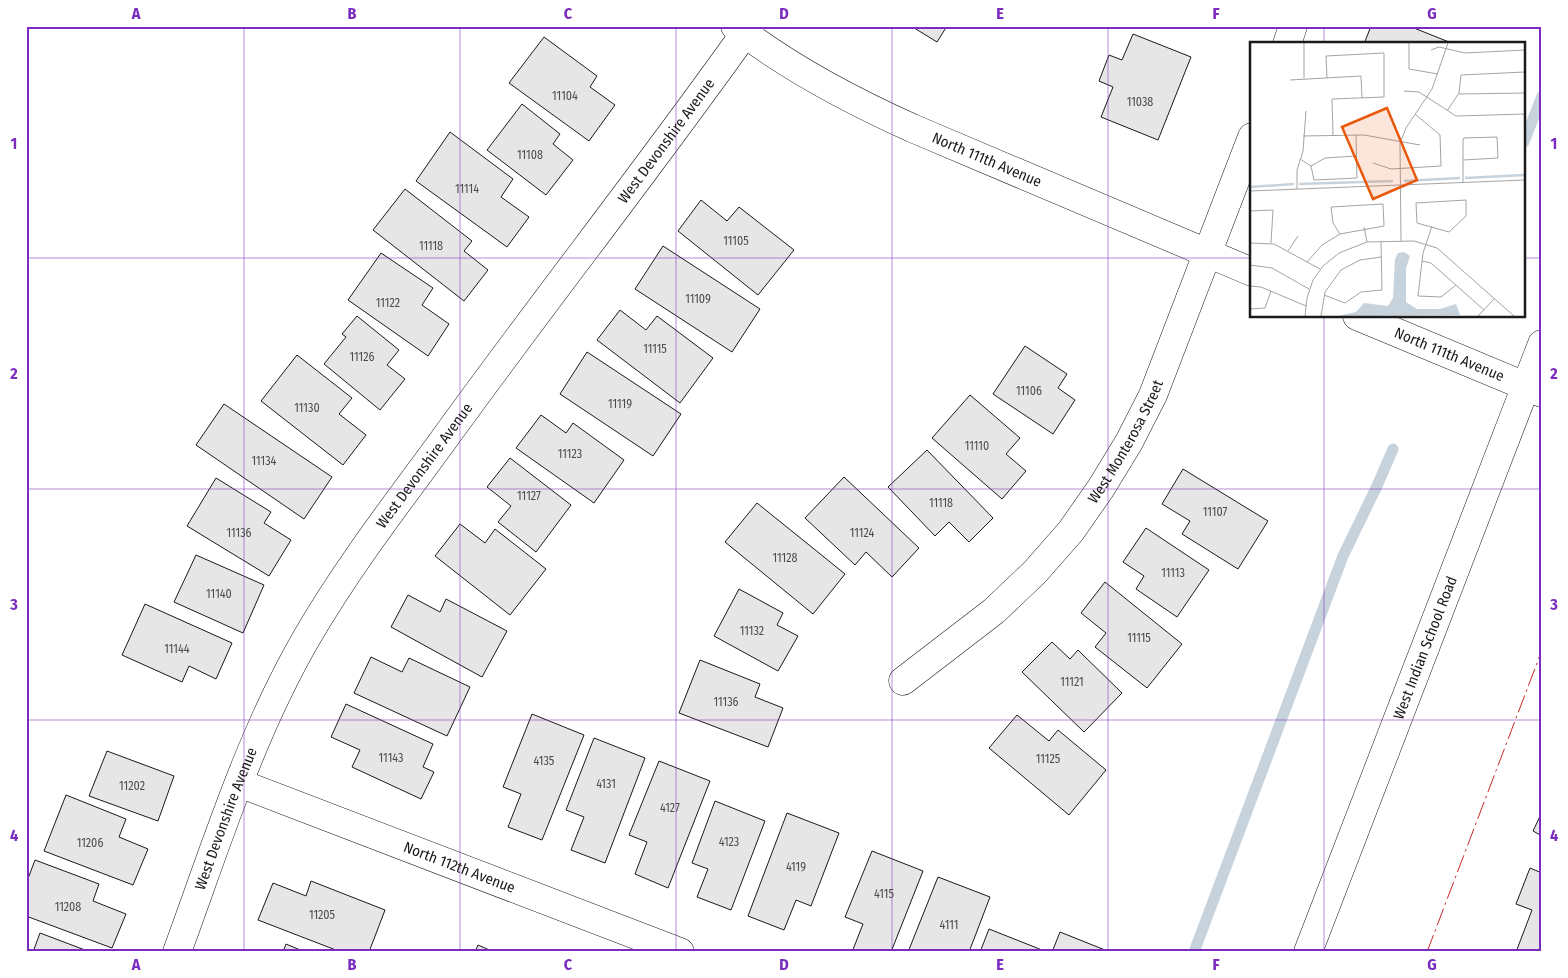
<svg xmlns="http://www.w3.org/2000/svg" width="1568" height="978" font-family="'Fira Sans Condensed',sans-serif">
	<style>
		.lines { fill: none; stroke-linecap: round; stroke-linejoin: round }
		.stream { stroke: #c6d2dc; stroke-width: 11 }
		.building { fill: #e6e6e6; stroke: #1a1a1a }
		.street-casing { stroke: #1a1a1a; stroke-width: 29 }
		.secondary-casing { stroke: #1a1a1a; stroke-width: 29 }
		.street { stroke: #fff; stroke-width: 28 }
		.secondary { stroke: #fff; stroke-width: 28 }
		.power { stroke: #c62828; stroke-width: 1; stroke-dasharray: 18 4 2.5 4; stroke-linecap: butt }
		.grid { fill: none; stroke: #7b2cbf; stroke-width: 1; stroke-opacity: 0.55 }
		.labels { text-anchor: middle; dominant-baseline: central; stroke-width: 4; stroke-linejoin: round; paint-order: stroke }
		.number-label { font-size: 12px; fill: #4d4d4d }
		.street-label { font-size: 15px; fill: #1a1a1a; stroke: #fff }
		.inset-river { fill: none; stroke: #c6d2dc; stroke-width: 2.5 }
		.inset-road { fill: none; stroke: #a3a3a3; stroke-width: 1 }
		.view { fill: #e8590c; fill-opacity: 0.15; stroke: #e8590c; stroke-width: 2.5 }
		.inset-edge { fill: none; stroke: #1a1a1a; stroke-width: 2.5 }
		.neatline { fill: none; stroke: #7b2cbf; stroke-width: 2 }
		.grid-label { font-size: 16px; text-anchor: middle; font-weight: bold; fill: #7b2cbf }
	</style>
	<rect width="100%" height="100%" fill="#fff"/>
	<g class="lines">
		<path class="stream" d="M1524,142L1542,96
			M1194,952L1343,556L1377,486L1393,449"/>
	</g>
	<path class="building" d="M911,26H947L937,42Z
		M1371,26H1409L1454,44H1364Z
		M1133,34L1191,57L1158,140L1101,117L1113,87L1099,81L1109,55L1122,60Z
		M544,37L597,76L590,87L615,105L589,141L509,83Z
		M522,104L560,134L553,144L573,160L546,195L487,150Z
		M450,132L513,179L501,197L529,217L507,247L416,181Z
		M405,189L472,241L464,251L488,270L464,301L373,230Z
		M701,200L727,221L739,207L794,250L758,295L678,231Z
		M663,246L760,309L732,352L635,289Z
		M381,253L433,288L422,305L449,324L428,356L348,300Z
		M620,310L646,330L657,316L713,358L680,403L597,340Z
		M357,316L399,350L387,365L405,379L380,410L324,364L346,337L342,334Z
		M1025,346L1067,374L1058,388L1075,400L1053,434L993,394Z
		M587,352L681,414L653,456L560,394Z
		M297,355L352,398L339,414L366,435L343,465L261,401Z
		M970,395L1020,438L1006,454L1026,471L1002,499L932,438Z
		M224,404L332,477L304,519L196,445Z
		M541,415L566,433L573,423L624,460L594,503L516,448Z
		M927,450L993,518L969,542L949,522L935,536L888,487Z
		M510,458L571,505L536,552L498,522L511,506L487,487Z
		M1183,469L1268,521L1238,569L1182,534L1190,521L1162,504Z
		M844,477L919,548L892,577L866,552L855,565L805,518Z
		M216,478L271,512L264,523L291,540L269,576L187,526Z
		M757,503L845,574L813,614L725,542Z
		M460,524L485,543L495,529L546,569L510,615L435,556Z
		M1146,528L1209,570L1177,617L1136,589L1144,576L1123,562Z
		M196,555L264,585L243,633L174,602Z
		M1105,582L1182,644L1147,688L1095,647L1106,633L1081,613Z
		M739,589L783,613L777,625L798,636L778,671L714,636Z
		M408,595L440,612L446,599L507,631L482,677L391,627Z
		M145,604L232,643L216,679L189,666L182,682L122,655Z
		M1052,642L1070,659L1078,650L1122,693L1084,732L1022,672Z
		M371,657L402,672L409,658L470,687L447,736L354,693Z
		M700,660L760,684L755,697L783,708L768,747L679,713Z
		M346,704L433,744L423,767L434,772L421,799L352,767L360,750L331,737Z
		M532,714L584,735L542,840L508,827L521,794L503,787Z
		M1017,715L1049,741L1058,730L1106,770L1069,815L989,748Z
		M594,738L645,758L605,863L571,850L584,817L566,810Z
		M107,751L174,776L158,821L89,796Z
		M659,761L710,781L668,888L635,874L647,842L629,835Z
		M66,795L126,819L119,837L148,849L133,885L44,851Z
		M715,801L765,821L731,910L697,897L708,869L692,863Z
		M1542,812V836L1533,831Z
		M787,813L839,833L811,906L796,900L784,930L748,916Z
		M872,851L923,871L891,952H852L863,924L845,917Z
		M35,860L99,884L93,901L126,914L112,948L26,916V884Z
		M1530,868L1542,873V952H1516L1532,910L1516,904Z
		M938,877L990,897L969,952H908Z
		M311,881L385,910L369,952H341L258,920L273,883L306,896Z
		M989,929L1042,950V952H980Z
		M1060,932L1110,952H1052Z
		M40,933L85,950L84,952H33Z
		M286,944L305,952H283Z
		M478,945L494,952H475Z"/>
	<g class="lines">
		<defs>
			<g id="street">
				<path d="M1287,44L1293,26"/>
				<path id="s1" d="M903,681L994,611L1035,572L1071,531L1101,488L1129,442L1153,395L1252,137"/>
				<path id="s2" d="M239,783L680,952"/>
				<path id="s3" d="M177,952C216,846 250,735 307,637C347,568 395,506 442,442C543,302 650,167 750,26"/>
			</g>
			<g id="secondary">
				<path id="s4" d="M735,26C789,68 850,100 912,128L1252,272"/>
				<path id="s5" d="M1357,316L1542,393"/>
				<path id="s6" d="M1308,952L1542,344"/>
			</g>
		</defs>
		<use href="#street" class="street-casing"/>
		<use href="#secondary" class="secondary-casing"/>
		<use href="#street" class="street"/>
		<use href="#secondary" class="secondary"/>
		<path class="power" d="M1427,952L1542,650"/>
	</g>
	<path class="grid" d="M244,26V952M460,26V952M676,26V952M892,26V952M1108,26V952M1324,26V44M26,258H1252M1524,258H1542M1324,316V952M26,489H1542M26,720H1542"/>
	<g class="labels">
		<g class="number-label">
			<text x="565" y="96">11104</text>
			<text x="1140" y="102">11038</text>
			<text x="530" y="155">11108</text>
			<text x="467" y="189">11114</text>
			<text x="736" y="241">11105</text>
			<text x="431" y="246">11118</text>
			<text x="698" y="299">11109</text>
			<text x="388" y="303">11122</text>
			<text x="655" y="349">11115</text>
			<text x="362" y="357">11126</text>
			<text x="1029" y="391">11106</text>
			<text x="620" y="404">11119</text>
			<text x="307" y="408">11130</text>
			<text x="977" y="446">11110</text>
			<text x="570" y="454">11123</text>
			<text x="264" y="461">11134</text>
			<text x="529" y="496">11127</text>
			<text x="941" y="503">11118</text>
			<text x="1215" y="512">11107</text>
			<text x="239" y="533">11136</text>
			<text x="862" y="533">11124</text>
			<text x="785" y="558">11128</text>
			<text x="1173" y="573">11113</text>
			<text x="219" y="594">11140</text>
			<text x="752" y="631">11132</text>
			<text x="1139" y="638">11115</text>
			<text x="177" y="649">11144</text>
			<text x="1072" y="682">11121</text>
			<text x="726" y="702">11136</text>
			<text x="391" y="758">11143</text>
			<text x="1048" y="759">11125</text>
			<text x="544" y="761">4135</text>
			<text x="606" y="784">4131</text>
			<text x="132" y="786">11202</text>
			<text x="670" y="808">4127</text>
			<text x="729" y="842">4123</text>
			<text x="90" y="843">11206</text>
			<text x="796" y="867">4119</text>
			<text x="884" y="894">4115</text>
			<text x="68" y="907">11208</text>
			<text x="322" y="915">11205</text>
			<text x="949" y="925">4111</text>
		</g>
		<g class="street-label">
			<text stroke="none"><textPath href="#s3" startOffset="954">West Devonshire Avenue</textPath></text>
			<text stroke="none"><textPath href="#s4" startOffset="286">North 111th Avenue</textPath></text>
			<text stroke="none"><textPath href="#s5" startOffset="100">North 111th Avenue</textPath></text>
			<text stroke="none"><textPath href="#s1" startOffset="331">West Monterosa Street</textPath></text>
			<text stroke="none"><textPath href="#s3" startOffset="549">West Devonshire Avenue</textPath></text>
			<text stroke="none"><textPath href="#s6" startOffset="326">West Indian School Road</textPath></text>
			<text stroke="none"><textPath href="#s3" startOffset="142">West Devonshire Avenue</textPath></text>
			<text stroke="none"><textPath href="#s2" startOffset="236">North 112th Avenue</textPath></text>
		</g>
	</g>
	<g transform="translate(1250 42)">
		<rect width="275" height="275" fill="#fff"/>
		<path d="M154,210L160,214L156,226V260L167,267H190L206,262L210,273L88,274L106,270L114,261L138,264L143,256L145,217L148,211Z" fill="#c6d2dc"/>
		<path class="inset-river" d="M215,136L275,133M154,139L210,136M49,142L143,139M0,145L44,142"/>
		<path class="inset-road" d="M54,1V36M159,1V27L188,32M181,8L189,5L215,11L275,8M77,36L76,14L134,11V55L82,57L83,93M40,38L111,34L112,56M154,49L169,50L206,74L275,72M209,52L275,51M197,69L209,51L211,33L275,30M53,94L114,93L170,103M50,117L61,124L64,138L107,136L106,93M123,121L141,127L191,124L190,93L165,72M61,124L75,116L106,114M213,140V98L214,96L247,95L248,116L213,118M47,147V128L53,109L56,69M0,149L275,138M216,158V174L199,190L167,181L166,161ZM0,169L23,168L21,201M182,184L173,211L168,254L191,255L206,243M114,185L117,200M151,199L150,101L156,86L182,47L198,1M0,201L24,202L70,227M38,209L48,194M172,219L181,221L234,268M57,220L72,203L90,192L134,184L133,162L81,165L83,181L90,192M0,223L22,226L59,247M0,244L11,245L56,264M74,253L95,261L111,250L132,248L131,199M0,267L15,266L21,249M55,274L57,256L63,238L73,224L89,211L117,200L164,199L187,206L264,274M71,274L75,250L91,228L110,218L131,215M228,274L244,257"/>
		<path class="view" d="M137,66L167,138L123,157L92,85Z"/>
		<rect width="275" height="275" class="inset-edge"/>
	</g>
	<rect width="1568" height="978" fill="none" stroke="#ffffff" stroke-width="55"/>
	<rect x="28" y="28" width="1512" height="922" class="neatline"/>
	<g class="grid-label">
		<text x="136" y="19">A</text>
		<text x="352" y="19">B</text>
		<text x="568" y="19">C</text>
		<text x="784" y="19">D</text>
		<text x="1000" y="19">E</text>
		<text x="1216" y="19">F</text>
		<text x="1432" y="19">G</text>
		<text x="14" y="149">1</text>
		<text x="1554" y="149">1</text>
		<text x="14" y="379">2</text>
		<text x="1554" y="379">2</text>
		<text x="14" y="610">3</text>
		<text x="1554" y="610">3</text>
		<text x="14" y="841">4</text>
		<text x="1554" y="841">4</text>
		<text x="136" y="970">A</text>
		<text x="352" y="970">B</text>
		<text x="568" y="970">C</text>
		<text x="784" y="970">D</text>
		<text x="1000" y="970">E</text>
		<text x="1216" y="970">F</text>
		<text x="1432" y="970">G</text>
	</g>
</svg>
